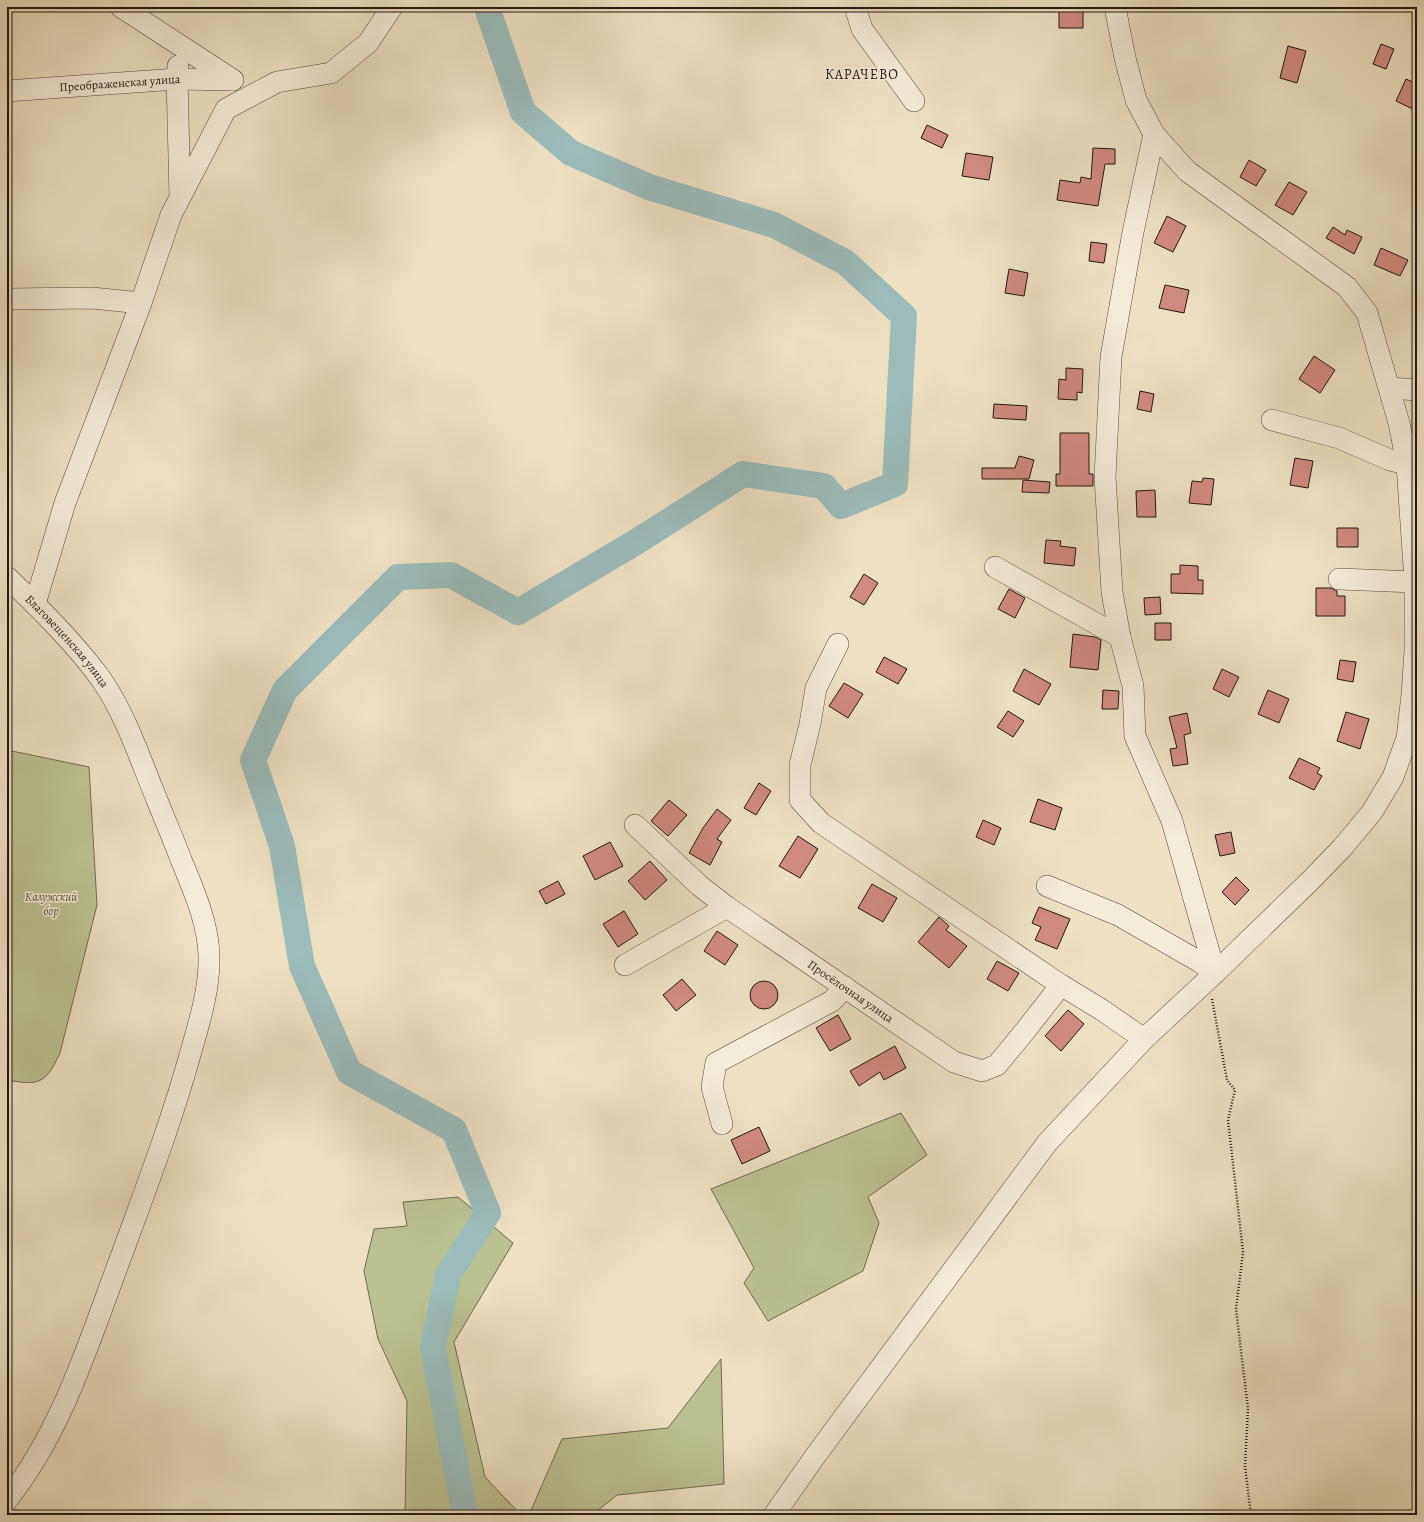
<svg xmlns="http://www.w3.org/2000/svg" width="1424" height="1522" font-family="Alegreya,serif">
	<style>
		.green { fill: #bbc292; stroke: #6e6c50 }
		.lines { fill: none; stroke-linecap: round; stroke-linejoin: round }
		.river { stroke: #9bbcbb; stroke-width: 26 }
		.building { fill: #d08b7f; stroke: #21170f }
		.minor-casing { stroke: #544a3c; stroke-width: 22 }
		.path { stroke: #21170f; stroke-width: 2.5; stroke-dasharray: 1 2; stroke-linecap: butt }
		.minor { stroke: #f3ecd7; stroke-width: 21 }
		.labels { text-anchor: middle; dominant-baseline: central; stroke-width: 3; stroke-linejoin: round; paint-order: stroke }
		.street-label { font-size: 12px; fill: #21170f; stroke: #f3ecd7 }
		.park-label { font-size: 12px; font-style: italic; fill: #57533d; stroke: #f3ecd7 }
		.quarter-label { font-size: 14px; letter-spacing: 1px; fill: #21170f; stroke: #f3ecd7 }
	</style>
	<rect width="100%" height="100%" fill="#ede1c2"/>
	<filter id="stains"><feTurbulence type="fractalNoise" baseFrequency=".005" numOctaves="4"/><feColorMatrix values="0 0 0 0 .2 0 0 0 0 .09 0 0 0 0 .02 0 0 0 .5 -.17"/></filter>
	<radialGradient id="worn" r=".72"><stop offset=".6" stop-color="#630" stop-opacity="0"/><stop offset="1" stop-color="#630" stop-opacity=".3"/></radialGradient>
	<path class="green" d="M7,750L89,767L97,905L60,1053C46,1083 40,1086 7,1080Z
		M901,1113L927,1155L868,1197L879,1223L863,1271L768,1321L744,1283L754,1268L711,1189Z
		M458,1197L513,1243L454,1342L485,1477L521,1515L405,1514L407,1401L378,1339L364,1271L374,1229L407,1226L403,1202Z
		M721,1359L724,1484L617,1495L592,1515H529L562,1439L668,1428Z"/>
	<g class="lines">
		<path class="river" d="M465,1515L433,1347L448,1275L488,1213L454,1130L349,1072L302,966L282,846L253,760L285,690L398,577L451,575L518,612L636,542L743,474L824,486L841,506L895,484L904,316L845,262L774,225L649,187L571,153L523,112L488,11V7"/>
	</g>
	<path class="building" d="M1059,7H1083V28H1059Z
		M1381,44L1394,49L1386,69L1373,64Z
		M1288,46L1306,51L1297,83L1280,78Z
		M1406,79L1417,84V111L1396,101Z
		M927,125L948,135L942,148L921,138Z
		M1093,148L1115,149V164H1105L1098,206L1057,200L1060,180L1080,183L1081,177L1091,179Z
		M966,153L993,157L989,180L962,176Z
		M1249,160L1266,170L1256,186L1240,177Z
		M1289,182L1307,192L1293,215L1275,205Z
		M1167,216L1186,226L1173,252L1154,243Z
		M1333,227L1345,235L1347,230L1362,237L1354,254L1326,238Z
		M1091,242L1107,244L1104,263L1089,261Z
		M1381,248L1408,260L1400,276L1374,265Z
		M1009,269L1028,273L1024,296L1005,293Z
		M1165,285L1189,290L1184,313L1159,308Z
		M1314,356L1335,370L1320,393L1299,379Z
		M1066,368L1083,369L1082,393L1077,392V400L1058,399L1059,379L1066,380Z
		M1140,391L1154,394L1151,412L1137,409Z
		M994,404L1027,406L1026,420L993,418Z
		M1060,433H1089V474H1093V486H1056V474H1060Z
		M1019,456L1034,460L1029,479H982V468H1015Z
		M1295,458L1313,461L1308,488L1290,485Z
		M1203,478L1214,479L1211,505L1189,503L1192,481L1202,482Z
		M1023,480L1050,482L1049,493L1022,492Z
		M1155,490L1156,517H1137L1136,491Z
		M1337,528H1358V547H1337Z
		M1046,540L1061,541L1060,546L1076,548L1074,566L1044,563Z
		M1180,565L1198,566V580H1203V594L1171,593V574H1180Z
		M864,574L878,583L864,605L850,597Z
		M1316,588H1331L1337,591V596H1345V616H1316Z
		M1009,589L1025,598L1015,618L998,609Z
		M1160,597L1161,614L1145,615L1144,598Z
		M1155,623H1171V640H1155Z
		M1073,634L1095,637L1101,640L1098,670L1070,667Z
		M884,657L907,669L898,684L876,672Z
		M1340,660L1356,662L1353,682L1337,679Z
		M1024,669L1051,684L1039,705L1013,691Z
		M1222,669L1239,677L1229,697L1213,689Z
		M844,683L863,694L848,718L829,706Z
		M1103,690L1119,691L1118,709H1102Z
		M1268,690L1289,699L1279,723L1258,714Z
		M1008,711L1024,721L1013,737L997,727Z
		M1346,712L1369,719L1360,749L1337,741Z
		M1187,713L1191,733L1184,735L1188,764L1173,766L1170,749L1177,748L1169,717Z
		M1299,758L1320,768L1317,773L1322,776L1314,790L1289,778Z
		M759,783L771,791L756,815L744,808Z
		M1038,799L1062,808L1055,830L1030,822Z
		M669,800L687,815L668,836L651,821Z
		M717,809L731,820L717,839L722,842L710,865L689,853L703,828Z
		M983,820L1001,828L994,845L976,837Z
		M1231,832L1235,853L1220,856L1215,835Z
		M798,836L818,849L800,878L779,866Z
		M610,842L623,866L595,880L583,856Z
		M650,861L667,880L645,900L628,881Z
		M1236,877L1249,890L1235,905L1222,892Z
		M558,881L565,894L546,904L539,891Z
		M872,884L897,898L883,922L858,908Z
		M1039,907L1070,919L1057,949L1035,940L1041,927L1032,923Z
		M624,911L638,934L618,947L603,924Z
		M939,917L949,926L946,930L967,946L949,968L918,942Z
		M717,931L738,945L725,965L704,951Z
		M997,961L1019,973L1008,991L987,979Z
		M682,979L696,995L676,1011L663,995Z
		M750 995a14 14 0 1 1 28 0a14 14 0 1 1-28 0Z
		M1068,1010L1084,1024L1061,1051L1045,1036Z
		M838,1015L851,1039L830,1051L816,1028Z
		M895,1046L906,1068L884,1080L880,1072L859,1086L850,1071Z
		M759,1127L770,1151L742,1164L731,1140Z"/>
	<g class="lines">
		<defs>
			<g id="minor">
				<path d="M121,7L233,80"/>
				<path d="M855,7L862,29L914,101"/>
				<path d="M178,66L177,79L180,196"/>
				<path id="s1" d="M7,91L177,79L232,80"/>
				<path d="M1154,134L1133,232L1111,357L1105,477L1112,592L1120,637L1133,686L1135,736L1172,821L1215,973"/>
				<path d="M7,299L92,298L141,303"/>
				<path d="M1390,388L1417,390"/>
				<path d="M1272,420L1339,438L1390,460L1407,464"/>
				<path d="M995,567L1120,637"/>
				<path id="s2" d="M7,577C40,609 74,642 101,679C126,715 140,759 157,800C165,820 174,841 182,862C194,891 208,923 209,955C210,989 199,1023 190,1055C171,1123 146,1188 122,1254C90,1338 64,1428 7,1500"/>
				<path d="M1339,579L1415,582"/>
				<path d="M35,604L65,503L141,303L171,215L226,109L277,82L331,73L368,43L392,7"/>
				<path d="M838,644L816,688L810,724L800,765V800L821,823L1061,985L1102,1010L1144,1039"/>
				<path id="s3" d="M635,825L700,886L727,907L954,1062L982,1071L997,1065L1025,1031L1061,985"/>
				<path d="M1047,886L1118,915L1200,962L1215,973"/>
				<path d="M625,965L727,907"/>
				<path d="M722,1124L712,1087L716,1063L832,1001L845,987"/>
				<path d="M774,1515L816,1455L1047,1143L1144,1039L1215,973L1311,880L1342,848L1372,812L1393,777L1407,738L1412,695L1415,651V582L1407,464L1399,423L1367,313L1347,287L1187,171L1154,134L1136,100L1125,58L1115,7"/>
			</g>
		</defs>
		<use href="#minor" class="minor-casing"/>
		<path class="path" d="M1212,999L1227,1080L1235,1090L1228,1120L1243,1252L1236,1309L1248,1409L1245,1466L1251,1515"/>
		<use href="#minor" class="minor"/>
	</g>
	<g class="labels">
		<g class="street-label">
			<text stroke="none"><textPath href="#s1" startOffset="113">Преображенская улица</textPath></text>
			<text stroke="none"><textPath href="#s2" startOffset="88">Благовещенская улица</textPath></text>
			<text stroke="none"><textPath href="#s3" startOffset="273">Просёлочная улица</textPath></text>
		</g>
		<g class="park-label">
			<text x="51" y="897">Калужский<tspan x="51" dy="14">бор</tspan></text>
		</g>
		<g class="quarter-label">
			<text x="862" y="74">КАРАЧЕВО</text>
		</g>
	</g>
	<rect width="1424" height="1522" fill="none" stroke="#ede1c2" stroke-width="24"/>
	<rect x="8" y="8" width="1408" height="1506" fill="none" stroke="#21170f" stroke-width="2"/>
	<rect x="12" y="12" width="1400" height="1498" fill="none" stroke="#21170f"/>
	<rect width="100%" height="100%" filter="url(#stains)"/>
	<rect width="100%" height="100%" fill="url(#worn)"/>
</svg>
